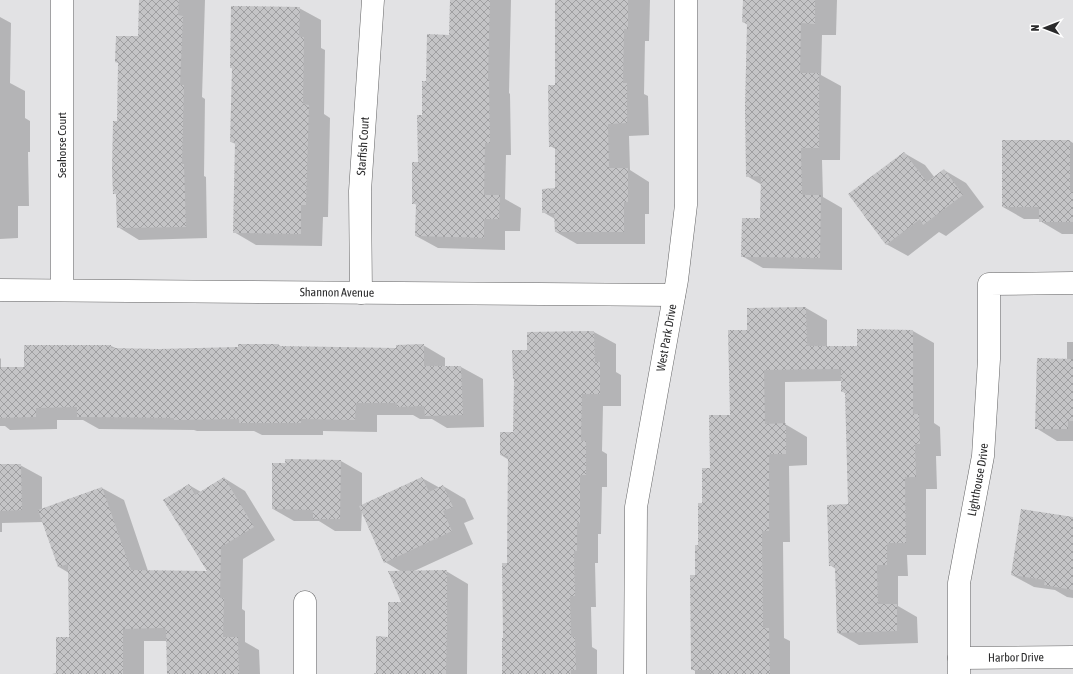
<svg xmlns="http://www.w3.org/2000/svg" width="1073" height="674" font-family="'Asap Condensed',sans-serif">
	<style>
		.shadow { fill: #0003 }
		.building { fill: url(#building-cross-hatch) }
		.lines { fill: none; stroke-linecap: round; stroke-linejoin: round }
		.minor-casing { stroke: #636364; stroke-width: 23 }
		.minor { stroke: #fff; stroke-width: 22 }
		.labels { text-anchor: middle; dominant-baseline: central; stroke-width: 3; stroke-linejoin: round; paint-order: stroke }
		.street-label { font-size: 12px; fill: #2a2a2b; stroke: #fff }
	</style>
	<defs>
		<pattern id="building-cross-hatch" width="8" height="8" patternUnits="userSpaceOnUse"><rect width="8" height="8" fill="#c4c4c6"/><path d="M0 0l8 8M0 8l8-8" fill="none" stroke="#9f9fa1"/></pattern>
	</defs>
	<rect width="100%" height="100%" fill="#e2e2e4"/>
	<path class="shadow" d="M140,0H205L202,97L205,99L204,176L206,177L207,238L139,240L118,227L117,195L114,193L118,122L139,37Z
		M451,0H511L509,93L510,94L511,155H506L505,199L521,208L520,231H505V250L438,248L416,236L417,205L413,203L419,163L423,116L427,82L450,36Z
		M556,0H650L649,41H645L644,94L648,96L649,135L629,136L630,170L649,182V214H645V244H577L556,232L555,219L543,212L556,189V149L550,146L556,86Z
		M744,0H837L836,35H822L821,75L841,86L840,160H822L823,197L842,208V270L763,268L742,256L761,219L762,185L747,176L748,25L743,22Z
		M299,8L321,20V48L325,50L324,114L330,118L328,217H323L322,246L256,245L234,232L236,144L231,142L233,69L231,68Z
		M0,17L11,23L10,83L25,91V118L30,121V152H28L29,206H18V238L0,239Z
		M1070,141L1073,143V234H1062L1040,221V219H1024L1003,207Z
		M904,153L925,165L935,178L944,170L966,183L984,207L946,236L939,232L908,256L886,244Z
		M806,308L827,320V347H858V330L913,331L934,343V423L940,427L941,456H936L937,489H926V555H907L908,576H898V606L917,617L918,643L859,645L838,633L836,569L830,565L849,505L846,394L842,391V381L785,382V424L807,437V465L789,466L790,542H783L784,638L790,641V674H695V671L692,669L696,576L703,504L711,469L731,416L748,331Z
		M594,332L616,344V372L621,375V406H603L602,451L607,454V487H602L601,534H598V563H595L596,607H591L592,647L597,650V674H503L508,564L509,460L501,455L514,433L528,351V333Z
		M1067,342H1073V441H1057L1036,428L1067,359Z
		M279,345L283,348L397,349L423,345L445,358V367H461L483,379L484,427L447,428L432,419H420L413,415H377V432L323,431V435H262L254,431H197L194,430L99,429L83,420H57V429L10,430L5,426H0V358L1,359V368H25L111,346L118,349L159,350L239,348Z
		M341,461L362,473V506L422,478L440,488L443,486L465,499L474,519L464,523L473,544L412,572L446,571L468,584L467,674H374V673H377L403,603L402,572L385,562L362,510L361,531H335L319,521H294L273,509Z
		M0,465H20L42,477V509L102,488L124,500L148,571L209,572L189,485L201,492L224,478L245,491L275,540L243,559L242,609L245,611V642L259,650L260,674H168L167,641H144V674H52L57,673L70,638L69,573L59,567L43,522L2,523V532H0Z
		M1073,518V598L1067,597L1055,590L1034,587L1012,575Z"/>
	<path class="building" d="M139,0H179L178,15L183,16L180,85H184L182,164H184L186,227L117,228L116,194H113L112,170L113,121H117L118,63L115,62L116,36H138Z
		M450,0H490L488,80H489L490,143H485L484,195H500L499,219H484V238L415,236L416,204H412V162H418L417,115H422V81H426L427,34L449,35Z
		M555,0H628V29H624L623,83H627V123L608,124L609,168H628V202H624V232H555L554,213H542V189L555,188V146L549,147L548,85H555Z
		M743,0H815V24L801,23L800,73H819V148H801L802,195H821L820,258L741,257L742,218H760L761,176L746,177L745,107L747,23L742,22Z
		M231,6L300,7L299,37H304L303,104L309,105L306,205H301V234L233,233L235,142H230L232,68H230Z
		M1002,140H1070V192H1073V222H1039V207H1002Z
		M904,152L927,182L944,169L963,195L923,225L920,219L886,245L848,194Z
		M806,307L807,346H857V329L913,330V414H919L920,444H915L916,477H905L906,543H887V565H877L878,604H897V631L837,633L835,566H829L827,505L848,504L845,392H841V369L764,370L765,424L786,423V454H769V531H762L763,628H769L770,674H710V670H691L690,575H695V545H698V503H702V468H710L709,415H730L728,330H747V308Z
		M594,331L595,362H600V394H582L581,441H586V475H580V523H577V551H574L575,596H570L571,637H575L576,670H571V674H502V638H503L502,563H507L508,456L500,455V432H513L514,379H513L512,350H527V332Z
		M238,344H279V346L396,348V345L424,344V366H461L463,415L425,416L424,406L397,407V403H356L355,420L301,419V423H239V419L174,420V418L77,417V407L36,408V417L0,418V367H24V345H111V348L159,349L238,347Z
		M1037,358L1073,359V421H1068V429H1035Z
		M285,459L341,460L340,519H313V510L272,509V463H285Z
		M0,464H21L22,510L0,511Z
		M224,477L254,527L221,547L220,598H224L223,637H238L239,674H167L166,629L162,628L123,629V674H56V637H69L68,564L58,567L38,510L102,487L131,570L207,571L163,500L189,484L195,495Z
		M422,477L429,492L443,485L453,507L443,511L452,531L384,563L359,506Z
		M1021,509L1073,517V590L1044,585L1045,580L1011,575Z
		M447,570V629L446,674H376V636L388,637V602H401L388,571Z"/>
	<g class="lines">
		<defs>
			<g id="minor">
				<path d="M62,0V290"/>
				<path id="s1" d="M0,290L674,295"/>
				<path id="s2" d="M361,293L360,191L373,0"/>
				<path d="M305,602V674"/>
				<path id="s3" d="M959,658L1073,657"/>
				<path id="s4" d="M635,674L636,507L677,280L686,205V0"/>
				<path id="s5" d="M959,674V583L983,456L989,359V284L1073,283"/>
			</g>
		</defs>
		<use href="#minor" class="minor-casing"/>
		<use href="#minor" class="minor"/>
	</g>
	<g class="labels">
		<g class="street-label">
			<text transform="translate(62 145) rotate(-90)">Seahorse Court</text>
			<text stroke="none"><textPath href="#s2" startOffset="147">Starfish Court</textPath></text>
			<text stroke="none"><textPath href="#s1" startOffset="337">Shannon Avenue</textPath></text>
			<text stroke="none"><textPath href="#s4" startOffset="339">West Park Drive</textPath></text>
			<text stroke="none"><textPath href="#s5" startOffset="196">Lighthouse Drive</textPath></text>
			<text stroke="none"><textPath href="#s3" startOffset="57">Harbor Drive</textPath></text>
		</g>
	</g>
	<g transform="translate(1045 28) rotate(270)" stroke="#ffffff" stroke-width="3" paint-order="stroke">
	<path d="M0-3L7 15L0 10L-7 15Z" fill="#2a2a2b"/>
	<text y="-6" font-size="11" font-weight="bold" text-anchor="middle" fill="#2a2a2b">N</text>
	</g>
</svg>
